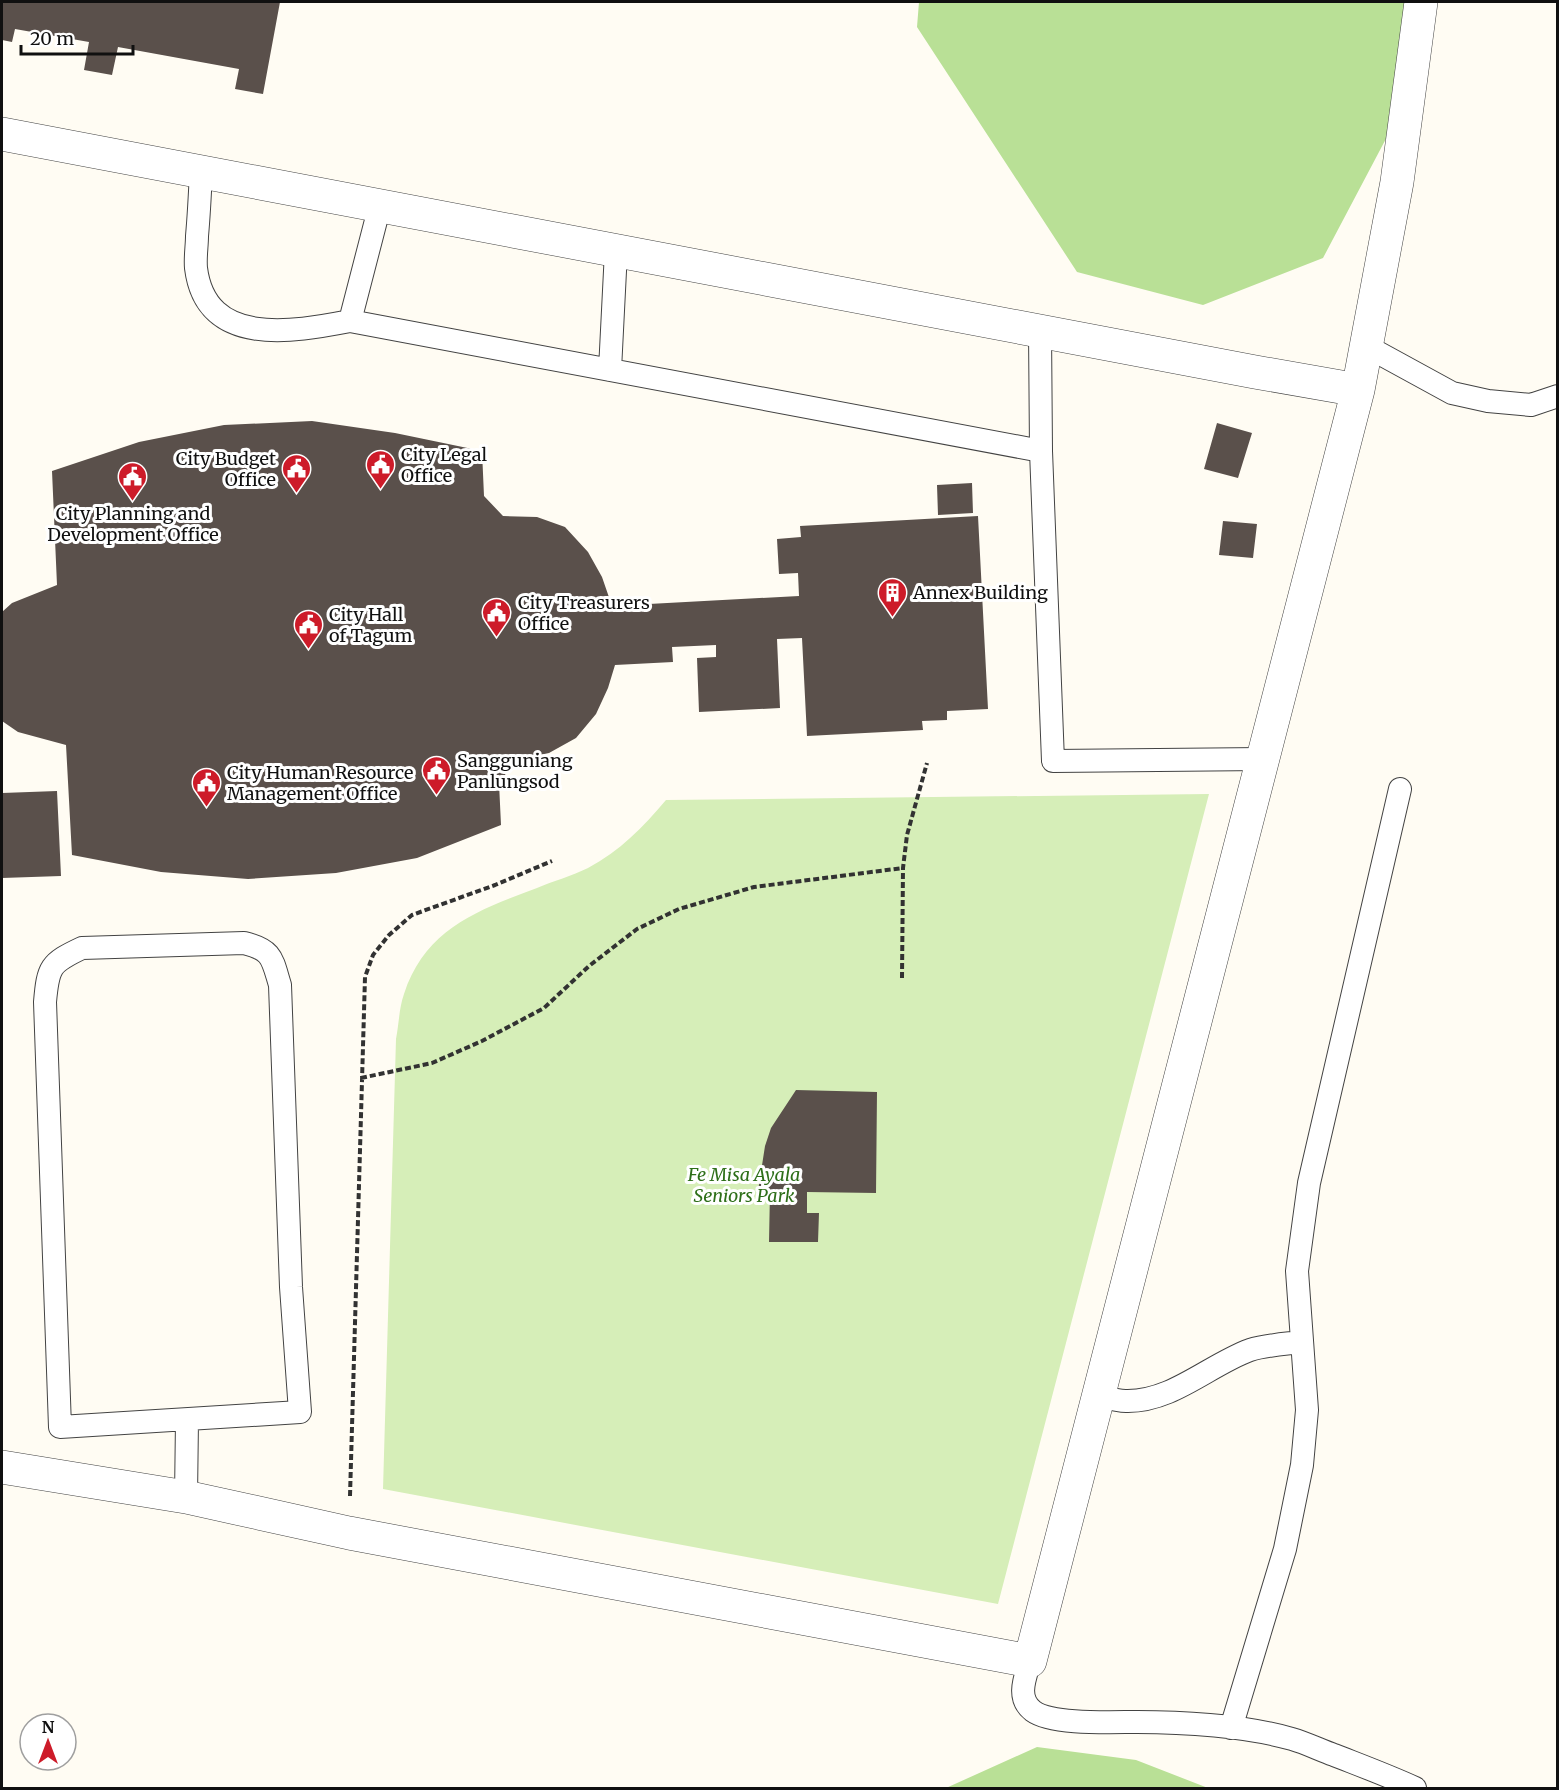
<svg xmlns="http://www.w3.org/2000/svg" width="1559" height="1790" font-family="Merriweather,serif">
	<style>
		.green { fill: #d6eeb8 }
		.forest { fill: #b9e096 }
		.building { fill: #5a504b }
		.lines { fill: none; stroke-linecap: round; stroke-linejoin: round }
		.service-casing { stroke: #434343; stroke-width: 24 }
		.minor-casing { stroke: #434343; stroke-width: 34 }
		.path { stroke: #323232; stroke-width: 4; stroke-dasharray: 6 3; stroke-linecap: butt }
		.service { stroke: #fff; stroke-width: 22 }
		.minor { stroke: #fff; stroke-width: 33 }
		.labels { text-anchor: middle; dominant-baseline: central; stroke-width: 6; stroke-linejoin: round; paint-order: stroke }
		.poi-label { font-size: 18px; fill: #101010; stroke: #fff; text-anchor: start }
		.park-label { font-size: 18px; font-style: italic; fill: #2e6f19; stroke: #fff }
	</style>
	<rect width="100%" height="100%" fill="#fffcf3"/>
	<path class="green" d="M1209,794L998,1604L383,1489L396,1039C399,1024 399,1008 404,994C425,929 478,910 537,888C553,881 572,876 588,868C620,851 643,827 666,800Z"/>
	<path class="forest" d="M919,2H1414L1389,133L1323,258L1203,305L1077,272L917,27Z
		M1037,1747L1136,1760L1208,1788H946Z"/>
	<path class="building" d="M2,2H280L263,94L235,89L239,69L118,47L112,75L84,70L89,42L15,29L12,42L2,40Z
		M312,421L395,433L482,451L484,496L503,516L537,517L565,527L588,552L602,577L612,606L799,596L798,573L779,574L777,539L801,537L800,526L978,516L988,709L947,711V720L922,721L923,730L807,736L802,638L777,639L780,708L699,712L697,658L716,657V645L672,647L673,662L615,665L608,688L596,714L576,738L549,753L516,760L499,783L501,825L417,858L336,873L248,879L161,872L72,855L66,745L18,732L2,721V612L12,603L57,585L52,471L139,442L224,425Z
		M1217,423L1252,433L1238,478L1204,469Z
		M972,483L973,513L938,515L937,485Z
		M1223,521L1257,524L1253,558L1219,555Z
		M57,791L61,876L2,878V793Z
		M796,1090L877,1092L876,1193L807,1192V1213H819L818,1242H769L770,1191H758L765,1146L771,1128Z"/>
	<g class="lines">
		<defs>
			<path id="service" d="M201,171C200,193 199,214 197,236C197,246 195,257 196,268C206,348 293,332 350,321L1041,451
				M350,321L380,205
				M1040,331L1041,451L1053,761L1263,759
				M1366,346L1452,393L1488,401L1531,405L1558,396
				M610,370L616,251
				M244,943C273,950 272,959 280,985L291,1287L300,1412L60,1427L45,1002C48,967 50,963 82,948Z
				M1099,1396C1107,1398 1117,1401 1126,1401C1172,1402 1209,1365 1250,1350C1266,1345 1285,1344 1301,1342
				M186,1497L187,1420
				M1030,1661C1025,1678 1016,1698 1033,1711C1052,1725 1112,1722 1137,1722C1184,1722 1246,1726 1292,1739C1306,1743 1320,1750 1334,1755C1362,1766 1389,1776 1415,1788
				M1231,1728L1285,1549L1302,1465L1307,1410L1297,1271L1309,1183L1400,789"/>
			<path id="minor" d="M2,134L1255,372L1358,390L1030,1661L349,1533L186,1497L2,1467
				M1358,390L1397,182L1421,2"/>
		</defs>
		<use href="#service" class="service-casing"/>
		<use href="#minor" class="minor-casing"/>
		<path class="path" d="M902,978L903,868L907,835L927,763
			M361,1078L432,1063L482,1041L544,1008L589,966L637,929L679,909L754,887L903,868
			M350,1496L365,977L373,955L389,935L412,915L495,885L552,861"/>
		<use href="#service" class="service"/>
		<use href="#minor" class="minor"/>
	</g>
	<defs>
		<symbol id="civic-pin" viewBox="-11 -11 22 30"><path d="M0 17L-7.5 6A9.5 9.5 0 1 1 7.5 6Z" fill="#cd1b29" stroke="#fff"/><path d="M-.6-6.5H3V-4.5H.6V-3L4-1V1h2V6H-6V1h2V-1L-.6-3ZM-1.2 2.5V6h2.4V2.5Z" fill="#fff"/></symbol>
		<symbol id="building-pin" viewBox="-11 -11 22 30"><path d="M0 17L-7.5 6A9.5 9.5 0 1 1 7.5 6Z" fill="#cd1b29" stroke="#fff"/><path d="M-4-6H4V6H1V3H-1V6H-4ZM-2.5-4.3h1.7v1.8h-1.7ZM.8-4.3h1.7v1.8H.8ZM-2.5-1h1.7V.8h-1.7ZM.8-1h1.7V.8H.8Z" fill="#fff"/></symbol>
	</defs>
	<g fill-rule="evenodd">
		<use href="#civic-pin" x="364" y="448" width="33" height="45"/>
		<use href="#civic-pin" x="280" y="452" width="33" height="45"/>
		<use href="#civic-pin" x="116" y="460" width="33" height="45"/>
		<use href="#building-pin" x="876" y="576" width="33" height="45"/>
		<use href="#civic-pin" x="480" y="596" width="33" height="45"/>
		<use href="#civic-pin" x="292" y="608" width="33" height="45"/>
		<use href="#civic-pin" x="420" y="754" width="33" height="45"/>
		<use href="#civic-pin" x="190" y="766" width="33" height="45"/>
	</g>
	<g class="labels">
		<g class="poi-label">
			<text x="401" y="454">City Legal<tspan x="401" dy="21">Office</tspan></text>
			<text x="276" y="458" text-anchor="end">City Budget<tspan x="276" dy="21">Office</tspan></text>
			<text x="133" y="513" text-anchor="middle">City Planning and<tspan x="133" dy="21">Development Office</tspan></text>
			<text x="913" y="592">Annex Building</text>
			<text x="518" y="602">City Treasurers<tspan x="518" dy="21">Office</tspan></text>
			<text x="329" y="614">City Hall<tspan x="329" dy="21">of Tagum</tspan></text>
			<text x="457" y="760">Sangguniang<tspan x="457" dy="21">Panlungsod</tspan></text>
			<text x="227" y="772">City Human Resource<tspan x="227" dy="21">Management Office</tspan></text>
		</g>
		<g class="park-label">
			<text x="744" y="1174">Fe Misa Ayala<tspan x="744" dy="21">Seniors Park</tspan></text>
		</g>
	</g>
	<rect width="1559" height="1790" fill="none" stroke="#101010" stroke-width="6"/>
	<g transform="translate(48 1742)"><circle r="28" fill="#ffffff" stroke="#9f9f9f" stroke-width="1.5"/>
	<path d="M0-4.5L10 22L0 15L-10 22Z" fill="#cd1b29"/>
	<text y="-9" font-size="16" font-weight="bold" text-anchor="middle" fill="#101010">N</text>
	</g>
	<path d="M21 45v9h112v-9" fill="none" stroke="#101010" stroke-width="3"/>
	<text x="30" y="45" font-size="18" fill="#101010" stroke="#ffffff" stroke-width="4.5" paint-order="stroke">20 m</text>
</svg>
